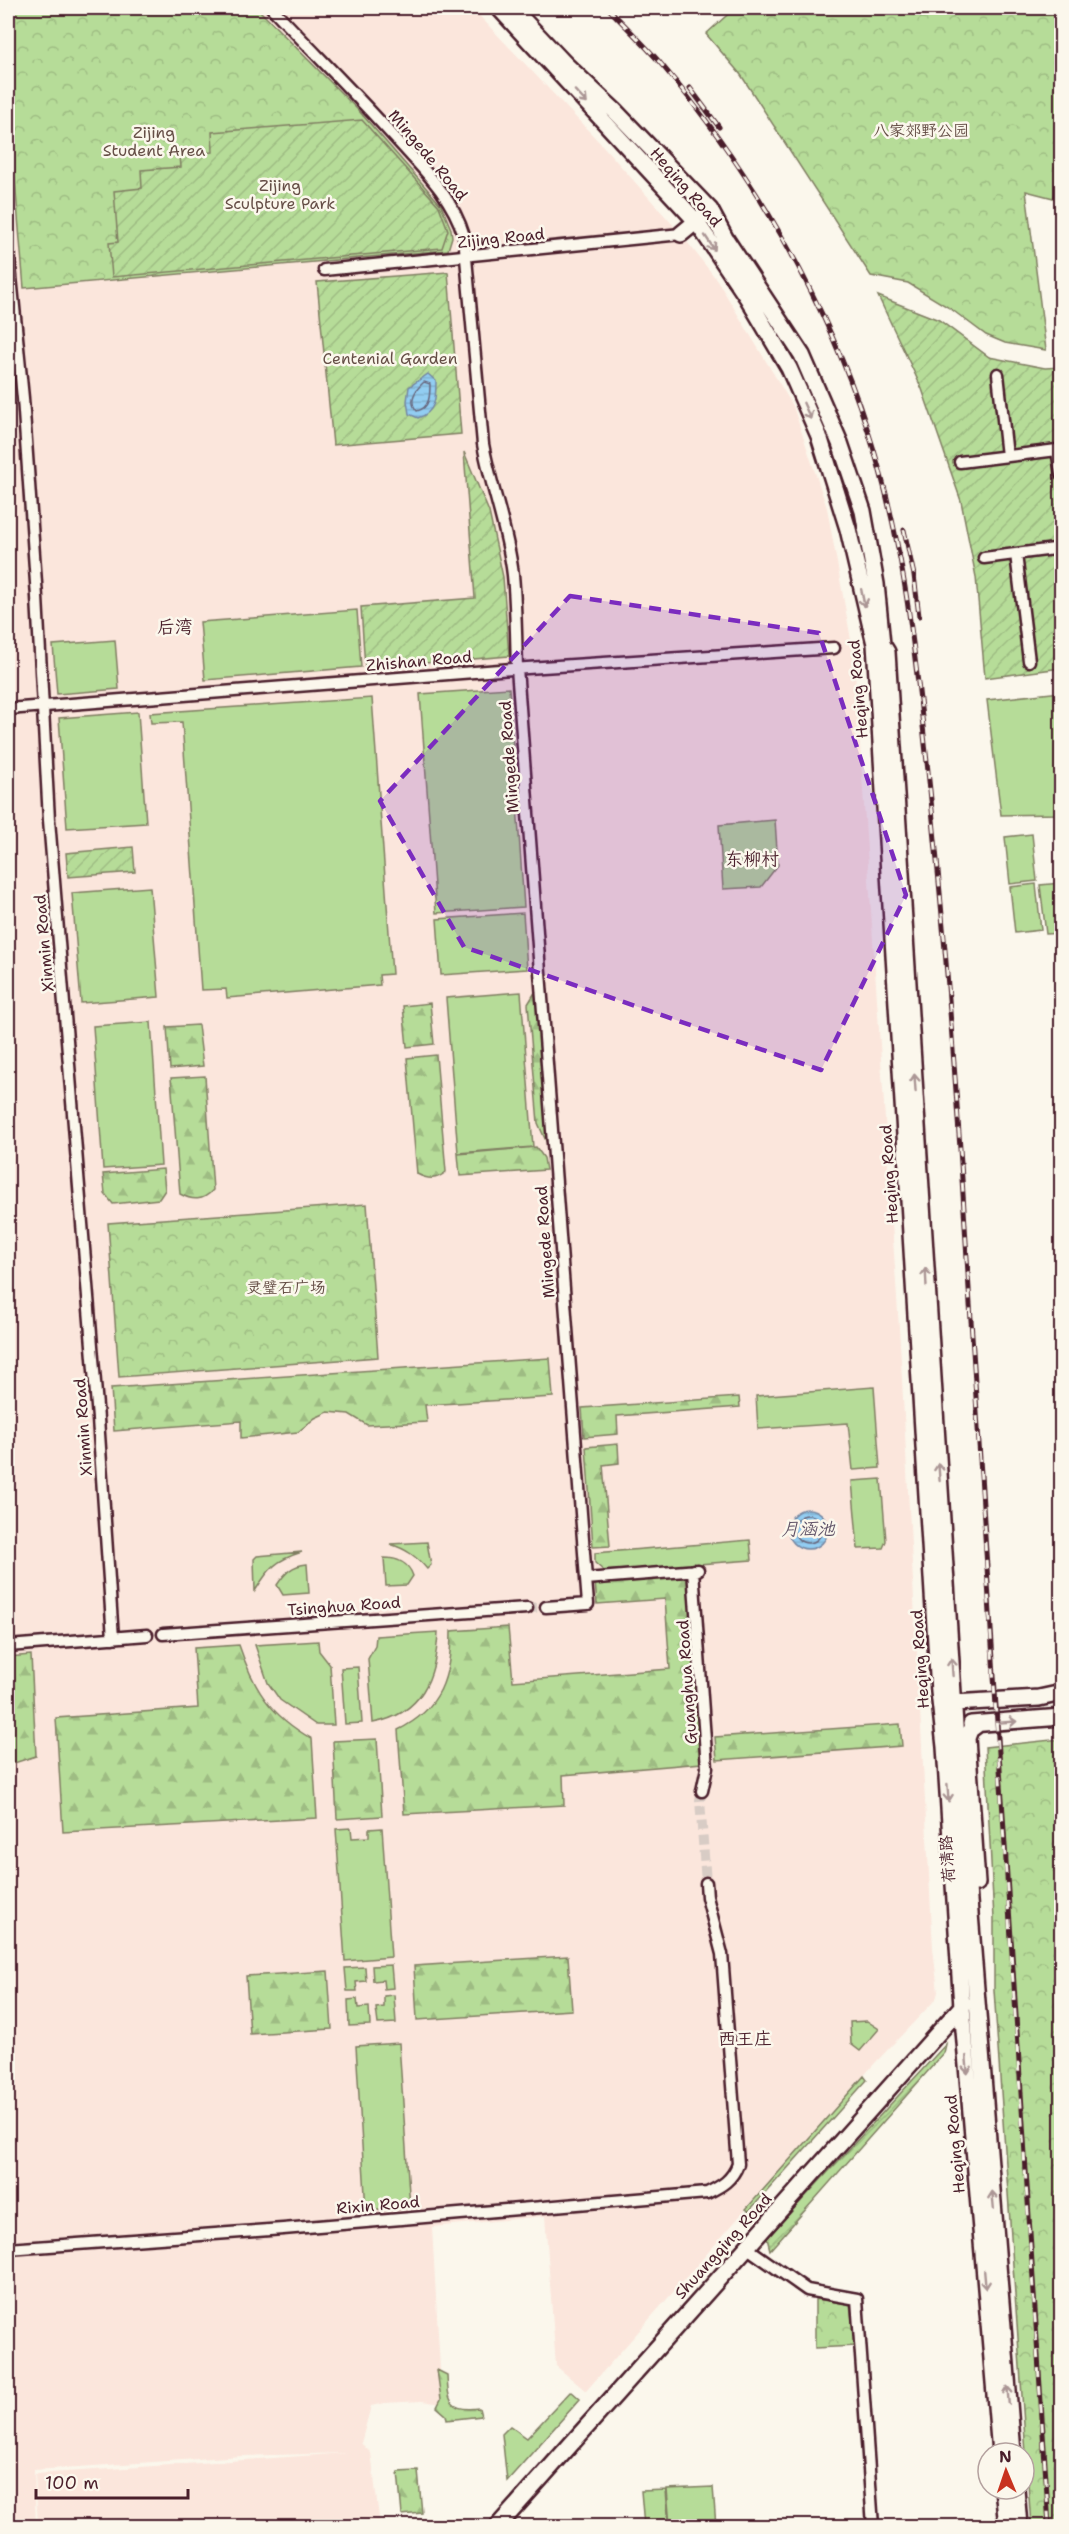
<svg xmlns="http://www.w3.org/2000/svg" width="1069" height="2534" font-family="'Shantell Sans','LXGW WenKai TC',sans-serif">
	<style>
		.built { fill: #fbe6dc }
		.grass { fill: #b6dc98; stroke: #807e62; stroke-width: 1.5 }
		.forest { fill: url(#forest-firs); stroke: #807e62; stroke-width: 1.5 }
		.park { fill: url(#park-crowns); stroke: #807e62; stroke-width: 1.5 }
		.garden { fill: url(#garden-furrows); stroke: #807e62; stroke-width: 1.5 }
		.water { fill: url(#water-rules); stroke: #7587a2; stroke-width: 1.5 }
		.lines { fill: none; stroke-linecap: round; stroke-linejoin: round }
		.shore { stroke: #67657b; stroke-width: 1.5 }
		.street-tunnel { stroke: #d8ccc5; stroke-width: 10; stroke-dasharray: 10 5; stroke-linecap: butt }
		.street-casing { stroke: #4a1f2b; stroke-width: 15 }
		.secondary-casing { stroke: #4a1f2b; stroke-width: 20 }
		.street { stroke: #fbf7ec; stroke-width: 10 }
		.secondary { stroke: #fbf7ec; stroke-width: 15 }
		.rail-casing { stroke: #4a1f2b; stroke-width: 5 }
		.rail { stroke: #fbf7ec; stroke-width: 3; stroke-dasharray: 9; stroke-linecap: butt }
		.oneway { stroke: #ab9695 }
		.marked { fill: #7b2cbf; fill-opacity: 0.2; stroke: #7b2cbf; stroke-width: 4.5; stroke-dasharray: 12 8; stroke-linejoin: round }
		.labels { text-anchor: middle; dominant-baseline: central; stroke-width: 5; stroke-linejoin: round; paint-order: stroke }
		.park-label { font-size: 16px; fill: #654e46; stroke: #fbf7ec }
		.street-label { font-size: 16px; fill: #4a1f2b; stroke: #fbf7ec }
		.neighbourhood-label { font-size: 18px; fill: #4a1f2b; stroke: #fbf7ec }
		.water-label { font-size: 18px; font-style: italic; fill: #605367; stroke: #fbf7ec }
	</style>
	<defs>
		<pattern id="forest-firs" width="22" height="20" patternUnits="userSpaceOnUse" patternTransform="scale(1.5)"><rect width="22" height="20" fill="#b6dc98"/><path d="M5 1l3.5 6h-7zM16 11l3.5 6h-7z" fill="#9ebc83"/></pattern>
		<pattern id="park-crowns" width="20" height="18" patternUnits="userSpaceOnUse" patternTransform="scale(1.5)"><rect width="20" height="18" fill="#b6dc98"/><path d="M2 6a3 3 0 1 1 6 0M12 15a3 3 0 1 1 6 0" fill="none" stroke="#9ebc83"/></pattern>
		<pattern id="garden-furrows" width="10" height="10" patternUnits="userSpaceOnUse" patternTransform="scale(1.5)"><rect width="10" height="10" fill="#b6dc98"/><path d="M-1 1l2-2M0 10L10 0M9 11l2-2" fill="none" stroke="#9ebc83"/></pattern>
		<pattern id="water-rules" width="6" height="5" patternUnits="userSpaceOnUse" patternTransform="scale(1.5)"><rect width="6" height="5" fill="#92cdf2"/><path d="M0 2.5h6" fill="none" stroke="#7fb0d0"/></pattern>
	</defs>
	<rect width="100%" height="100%" fill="#fbf7ec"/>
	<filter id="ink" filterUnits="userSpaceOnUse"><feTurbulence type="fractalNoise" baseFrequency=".0167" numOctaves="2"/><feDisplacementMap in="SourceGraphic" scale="12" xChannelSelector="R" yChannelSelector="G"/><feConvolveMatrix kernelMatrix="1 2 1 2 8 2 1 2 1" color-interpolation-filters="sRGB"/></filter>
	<g filter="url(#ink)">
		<path class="built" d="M8,8H472L603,146L681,234L717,280L793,406L827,508L854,656L900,1343L933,1948L938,1992L936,1999L875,2063L586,2391L556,2366L545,2216L432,2227L442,2404L422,2401L385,2403L371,2406L361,2443L371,2453L380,2526H38L35,2474L347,2453L242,2456L34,2470L36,2526H8Z"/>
		<path class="grass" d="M724,255L794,353L815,395L860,521L871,598L832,471Z
			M357,610L361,667L205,680L200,622Z
			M115,640L119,689L57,694L53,645Z
			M509,688L524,907L436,913L420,694Z
			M1061,692V814L1001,815L987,700Z
			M372,698L392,974L379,975L380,985L227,998L226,989L201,990L182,722L151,723L150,713Z
			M138,712L146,823L67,828L59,718Z
			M775,820L778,865L761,887L723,889L719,825Z
			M1032,834L1037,881L1010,884L1005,837Z
			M1061,883V933L1046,934L1040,885Z
			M1036,884L1041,930L1015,933L1010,887Z
			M150,887L159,997L81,1003L72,893Z
			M523,913L527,969L441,975L437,919Z
			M521,992L533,1147L458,1153L446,998Z
			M151,1022L161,1165L103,1169L93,1026Z
			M874,1387L880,1468L853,1470L848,1423L758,1429L756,1396Z
			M881,1479L886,1541L883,1548L858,1549L852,1481Z
			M750,1540L752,1560L604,1571L595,1563V1553Z
			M427,1542L431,1565L427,1569C416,1556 406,1549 390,1544Z
			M302,1552C276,1560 269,1568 255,1591L254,1559L257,1556Z
			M384,1558C397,1558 409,1563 413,1576L407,1585L386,1586Z
			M307,1564L309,1593L283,1595L277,1585C285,1573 292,1565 307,1564Z
			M438,1632C436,1677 422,1714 373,1723L368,1659L375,1646L376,1636Z
			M318,1641L319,1651L330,1665L334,1725H316L280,1700L268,1683L255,1645Z
			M358,1667L362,1723L345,1724L341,1668Z
			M351,1828L352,1838L369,1837V1829L382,1828L391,1957L345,1961L336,1829Z
			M391,1965L393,1988L384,1989L383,1980L373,1981L372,1966Z
			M365,1967L366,1981L356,1982L357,1991H347L345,1968Z
			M394,1995L396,2023L378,2024L376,2008L384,2007V1996Z
			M357,1999L358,2008L369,2007L370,2025L349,2026L348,2000Z
			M867,2021L879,2029L860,2051L851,2044L850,2022Z
			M399,2043L410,2208L366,2211L356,2046Z
			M864,2076L867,2080L749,2211L746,2209Z
			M571,2391L580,2399L507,2481L502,2434L510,2426L527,2438Z
			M713,2487L716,2526H670L667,2489Z
			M666,2490L669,2526H644L641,2491Z"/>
		<path class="forest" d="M537,989L550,1150L538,1123L528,1004Z
			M430,1003L434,1044L407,1047L403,1006Z
			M198,1025L203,1066L170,1069L167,1027Z
			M436,1055L446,1172C436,1180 429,1180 417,1174L407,1058Z
			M205,1076L213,1190C203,1201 193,1201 180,1194L171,1078Z
			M536,1147L544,1158L546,1170L460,1176L458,1154Z
			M163,1169L165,1190L159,1199L113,1204L105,1194L103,1174Z
			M550,1358L553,1397L425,1405L427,1422L367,1425L349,1414L328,1412L315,1418L298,1432L241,1438V1421L114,1431L111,1388Z
			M739,1397L740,1407L617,1416L618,1434L584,1437L582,1408Z
			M618,1444L619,1463L603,1465L610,1546L593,1547L586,1447Z
			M688,1575L702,1763L563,1775L564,1805L404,1814L398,1730C441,1709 451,1676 451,1631L508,1627L513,1681L670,1669L665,1599L597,1604L595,1582Z
			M239,1645C254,1690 270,1715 312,1739L317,1818L63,1832L56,1718L198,1708L194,1648Z
			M31,1655L36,1756L8,1765V1657Z
			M900,1724L902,1746L717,1760L715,1737Z
			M377,1739L382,1816L337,1819L333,1741Z
			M568,1956L572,2010L417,2020L414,1966Z
			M328,1971L332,2029L250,2034L246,1976Z
			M437,2370L447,2375C448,2402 450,2412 479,2408L481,2416L447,2420L446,2415L437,2407L441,2399Z
			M418,2471L422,2513L402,2515L398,2472Z"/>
		<path class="park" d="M8,8H257L359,111L441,205L451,229L452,237L448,250L24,288L8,97Z
			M735,8H1061V200L1026,191L1046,350L1005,343L986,335L951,309L908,283L871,276L741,75L706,34Z
			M367,1204L378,1357L119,1377L108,1223Z
			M1061,1739L1062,2526H1031L994,1990V1919L985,1747Z
			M815,2299L850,2304L855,2346L815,2348Z"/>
		<path class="garden" d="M362,120L439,206L448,230L442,248L112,277L109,243L118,242L114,191L142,188L141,170L181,167L180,155L213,152L212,132Z
			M448,272L461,434L333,445L317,282Z
			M878,296L939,320L989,357L1045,368L1061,367V668L985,678L976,577L961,501L922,389Z
			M464,452L489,512L503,577L509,656L365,668L361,607L475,598Z
			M133,847L135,872L68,877L66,853Z
			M946,2044L944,2053L770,2250L767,2238Z"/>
		<path class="water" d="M428,374L436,381C436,398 436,412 418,418L409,414L407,401L409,387Z
			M788 1529a20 20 0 1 1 40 0a20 20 0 1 1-40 0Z"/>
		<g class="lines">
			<path class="shore" d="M424,382L430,384C430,395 430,408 417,411C408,401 415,390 424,382Z
				M794 1529a14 14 0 1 1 28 0a14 14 0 1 1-28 0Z"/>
			<path class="street-tunnel" d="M527,1608L546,1607
				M702,1791L700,1800L706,1883"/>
			<defs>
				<path id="street" d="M272,8C313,52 356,94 396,139C423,169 452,196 464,236L483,444C491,488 508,530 513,575C516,606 516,638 517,668L586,1579
					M8,246L23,398L37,597L49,820L98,1419L113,1638
					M324,270L681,234
					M998,374L1007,456
					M960,462L1057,450L1061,474
					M1016,554L1029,661
					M984,558L1062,548
					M8,709L512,669L834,648
					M693,1570L707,1768L702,1791
					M546,1607L588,1604L586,1579L698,1570
					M163,1634L527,1608
					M8,1646L147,1635
					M746,2247L807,2290L857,2299L873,2526
					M8,2249L283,2229L707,2193C722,2186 732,2180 738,2164L722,1954L707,1897L706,1883"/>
				<path id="secondary" d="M499,8L696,221L747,297L789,368L819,436L848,529L875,644L939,1692L945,1747L962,2007L1000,2453
					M512,8L565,64L614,110L710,210L725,238L802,355L840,443L863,511L876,584L882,644L887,652L955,1725L1013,2453
					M681,234L704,215
					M946,1710L954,1703L1039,1698L1062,1693
					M971,1724L1062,1717
					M977,1883L967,1738L970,1730L978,1724
					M1003,2489L1007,2526
					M1016,2489L1019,2526
					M498,2526L964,2004"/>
			</defs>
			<use href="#street" class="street-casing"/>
			<use href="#secondary" class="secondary-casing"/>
			<use href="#street" class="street"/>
			<use href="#secondary" class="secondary"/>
			<defs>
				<path id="rail" d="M608,8C626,27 645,45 662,65C751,170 824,296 867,428C904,540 914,646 927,762C945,927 957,1093 967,1258C994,1681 1020,2104 1049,2526
					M690,88L719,127
					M904,530L914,575L919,616"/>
			</defs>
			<use href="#rail" class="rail-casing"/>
			<use href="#rail" class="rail"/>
		</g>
		<defs><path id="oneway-shaft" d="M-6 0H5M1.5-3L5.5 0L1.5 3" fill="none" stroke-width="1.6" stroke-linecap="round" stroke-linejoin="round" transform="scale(1.5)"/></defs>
		<g class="oneway">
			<use href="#oneway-shaft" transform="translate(581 97) rotate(47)"/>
			<use href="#oneway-shaft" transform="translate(710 243) rotate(56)"/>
			<use href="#oneway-shaft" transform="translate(807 411) rotate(66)"/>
			<use href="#oneway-shaft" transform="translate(863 598) rotate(78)"/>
			<use href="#oneway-shaft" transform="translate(915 1083) rotate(-94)"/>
			<use href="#oneway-shaft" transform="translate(926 1277) rotate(-93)"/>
			<use href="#oneway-shaft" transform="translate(939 1472) rotate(-94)"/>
			<use href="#oneway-shaft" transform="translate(952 1667) rotate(-94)"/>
			<use href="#oneway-shaft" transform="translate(1008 1722) rotate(-4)"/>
			<use href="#oneway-shaft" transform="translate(948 1793) rotate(86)"/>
			<use href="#oneway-shaft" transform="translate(967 2065) rotate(85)"/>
			<use href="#oneway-shaft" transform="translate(993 2200) rotate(-95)"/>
			<use href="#oneway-shaft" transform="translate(985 2280) rotate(85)"/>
			<use href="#oneway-shaft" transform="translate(1008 2395) rotate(-95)"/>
		</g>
	</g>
	<path class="marked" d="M570,596L819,633L906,895L821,1070L464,947L380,801Z"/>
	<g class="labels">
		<g class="park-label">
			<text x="921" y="130">八家郊野公园</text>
			<text x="154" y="132">Zijing<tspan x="154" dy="18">Student Area</tspan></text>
			<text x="280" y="185">Zijing<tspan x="280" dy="18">Sculpture Park</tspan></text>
			<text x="390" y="358">Centenial Garden</text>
			<text x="286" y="1287">灵璧石广场</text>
		</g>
		<g class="street-label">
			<text transform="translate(428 155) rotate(50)">Mingede Road</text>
			<text transform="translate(686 187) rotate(49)">Heqing Road</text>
			<text transform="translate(501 238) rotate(-6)">Zijing Road</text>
			<text transform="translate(419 661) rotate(-5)">Zhishan Road</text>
			<text transform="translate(858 689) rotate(-95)">Heqing Road</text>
			<text transform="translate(509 757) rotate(-94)">Mingede Road</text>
			<text transform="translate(44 943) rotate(-95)">Xinmin Road</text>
			<text transform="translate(889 1174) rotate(-94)">Heqing Road</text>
			<text transform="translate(545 1242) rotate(-94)">Mingede Road</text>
			<text transform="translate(83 1427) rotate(-94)">Xinmin Road</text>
			<text transform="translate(344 1606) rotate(-4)">Tsinghua Road</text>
			<text transform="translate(920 1659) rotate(-94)">Heqing Road</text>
			<text transform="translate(687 1682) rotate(-94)">Guanghua Road</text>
			<text transform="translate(947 1859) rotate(-94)">荷清路</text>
			<text transform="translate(955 2144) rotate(-95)">Heqing Road</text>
			<text transform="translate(378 2205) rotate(-5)">Rixin Road</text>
			<text transform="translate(723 2246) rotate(-48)">Shuangqing Road</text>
		</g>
		<g class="neighbourhood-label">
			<text x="175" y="627">后湾</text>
			<text x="752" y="859">东柳村</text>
			<text x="745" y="2039">西王庄</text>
		</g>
		<g class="water-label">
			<text x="808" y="1529">月涵池</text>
		</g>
	</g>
	<rect width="1069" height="2534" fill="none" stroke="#fbf7ec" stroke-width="30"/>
	<rect x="15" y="15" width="1039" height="2504" fill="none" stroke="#4a1f2b" stroke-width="2" filter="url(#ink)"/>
	<g transform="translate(1006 2471) rotate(358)"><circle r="28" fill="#fbf7ec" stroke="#b4a19f" stroke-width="1.5"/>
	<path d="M0-4.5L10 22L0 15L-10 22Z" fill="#c8321e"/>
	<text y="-9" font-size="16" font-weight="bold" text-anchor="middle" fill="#4a1f2b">N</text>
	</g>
	<path d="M36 2489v9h152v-9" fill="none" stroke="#4a1f2b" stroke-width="3"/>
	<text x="45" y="2489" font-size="18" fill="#4a1f2b" stroke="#fbf7ec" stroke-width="4.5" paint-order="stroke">100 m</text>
</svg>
